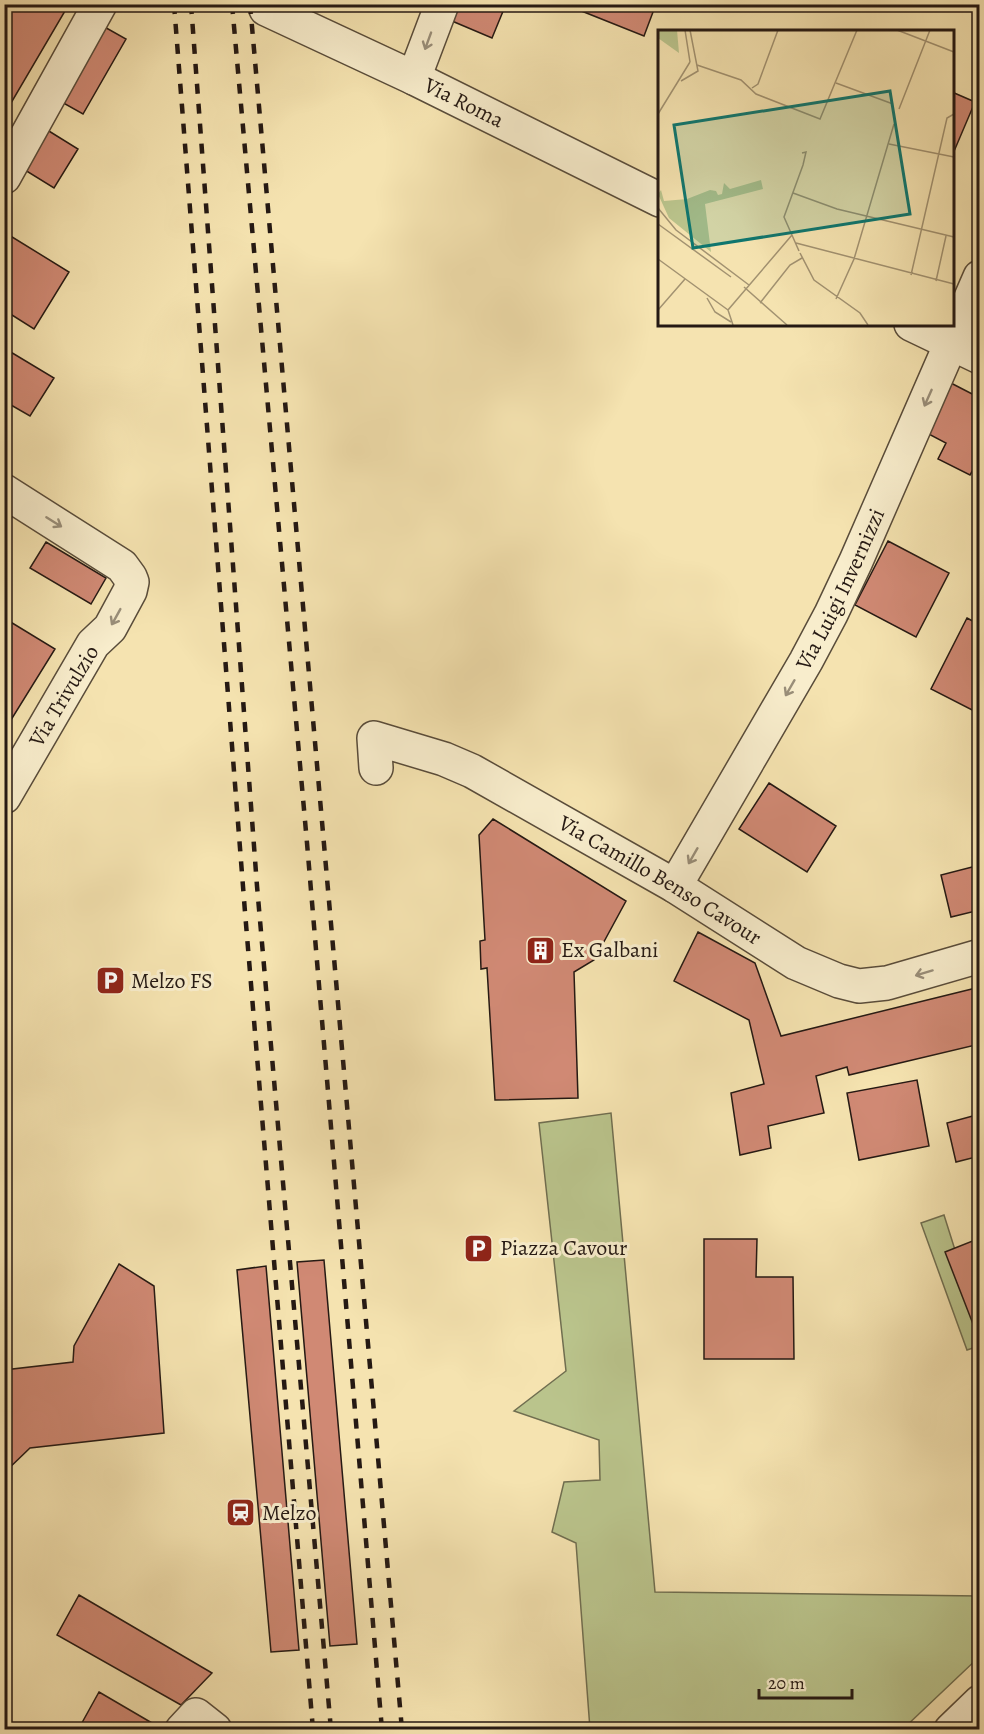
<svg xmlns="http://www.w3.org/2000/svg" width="984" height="1734" font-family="Alegreya,serif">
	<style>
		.green { fill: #bac48c; stroke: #706e50; stroke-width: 1.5 }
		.building { fill: #d08974; stroke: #251913; stroke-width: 1.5 }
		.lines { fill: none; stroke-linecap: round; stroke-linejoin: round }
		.minor-casing { stroke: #594c3a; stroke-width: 36 }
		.minor { stroke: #f8edcc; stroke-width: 33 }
		.rail { stroke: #251913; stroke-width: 4.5; stroke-dasharray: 10 10; stroke-linecap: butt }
		.oneway { stroke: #998e79 }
		.labels { text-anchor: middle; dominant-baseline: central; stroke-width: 6; stroke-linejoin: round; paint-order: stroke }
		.street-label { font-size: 22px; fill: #251913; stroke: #f8edcc }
		.poi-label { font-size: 22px; fill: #251913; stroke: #f8edcc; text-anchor: start }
		.inset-road { fill: none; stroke: #a29271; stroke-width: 1.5 }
		.view { fill: #0f766e; fill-opacity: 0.15; stroke: #0f766e; stroke-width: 3 }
		.inset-edge { fill: none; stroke: #251913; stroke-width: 3 }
	</style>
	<rect width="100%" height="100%" fill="#f5e3b0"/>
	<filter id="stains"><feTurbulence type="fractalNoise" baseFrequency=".00333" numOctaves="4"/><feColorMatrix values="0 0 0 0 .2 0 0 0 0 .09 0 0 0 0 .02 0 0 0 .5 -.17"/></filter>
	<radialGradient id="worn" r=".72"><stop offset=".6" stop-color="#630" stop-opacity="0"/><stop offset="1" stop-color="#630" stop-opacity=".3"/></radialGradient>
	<path class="green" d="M611,1113L655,1592L979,1596V1657L903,1729H590L576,1543L552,1532L564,1482L600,1480L599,1440L514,1411L566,1371L539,1123Z
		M944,1215L979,1326V1346L967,1350L921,1223Z"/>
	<path class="building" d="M13,4H54L65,11L4,115V20Z
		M459,4H506L492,38L452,21Z
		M576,4H656L644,36L574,8Z
		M101,25L126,39L83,114L58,100Z
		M952,92L975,102L952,156Z
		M44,128L78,149L54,188L20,167Z
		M4,232L69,272L34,329L4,310Z
		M4,348L54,378L30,416L4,401Z
		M947,381L980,398V458L970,475L938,459L946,443L921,430Z
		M888,541L949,573L916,637L855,605Z
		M46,542L106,578L91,604L30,568Z
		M4,618L55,649L6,728L4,727Z
		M967,618L980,625V714L931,689Z
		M769,783L836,826L807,872L739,829Z
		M493,819L626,901L594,960L574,972L578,1098L495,1100L487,968L481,969L480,941L485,940L479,835Z
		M980,865V910L951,917L941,875Z
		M698,932L755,963L781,1036L980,987V1044L849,1075L847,1067L816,1076L824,1113L768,1126L771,1148L740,1155L731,1093L764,1084L749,1020L674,981Z
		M917,1080L929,1146L859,1160L847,1093Z
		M980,1114V1156L956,1162L947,1123Z
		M980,1238V1342L945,1252Z
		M704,1239H757L756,1277H793L794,1359H704Z
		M324,1260L357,1644L330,1646L297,1262Z
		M119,1264L154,1286L164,1433L30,1448L4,1473V1370L73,1362L74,1346Z
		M266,1266L299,1650L271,1652L237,1270Z
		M79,1595L212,1673L181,1705L57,1635Z
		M99,1692L152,1723L155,1725L150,1730H78Z"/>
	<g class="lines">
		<defs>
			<g id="minor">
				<path id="s1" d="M266,9L414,78L660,200"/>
				<path d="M414,78L442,4"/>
				<path d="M4,177L100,4"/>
				<path d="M911,324L980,357"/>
				<path d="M4,491L122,566L130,577L132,582L130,591L110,628L93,644L4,797"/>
				<path id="s2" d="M376,768L374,738L444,759L472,771L675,886L796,963L839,981L859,986L887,983L980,956"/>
				<path id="s3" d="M675,886L806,661L831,614L856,561L980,277"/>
				<path d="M182,1730L196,1715L215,1730"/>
				<path d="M951,1730L980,1702"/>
			</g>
		</defs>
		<use href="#minor" class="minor-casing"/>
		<use href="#minor" class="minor"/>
		<path class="rail" d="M174,4L245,912L313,1730
			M191,4L257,886L331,1730
			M232,4L307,843L382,1730
			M250,4L402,1730"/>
	</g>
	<defs><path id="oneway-shaft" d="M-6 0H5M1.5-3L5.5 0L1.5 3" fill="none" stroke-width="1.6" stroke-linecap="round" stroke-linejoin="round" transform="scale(1.5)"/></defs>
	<g class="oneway">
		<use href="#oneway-shaft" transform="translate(428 41) rotate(110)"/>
		<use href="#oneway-shaft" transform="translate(928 398) rotate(114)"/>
		<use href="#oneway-shaft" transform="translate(54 522) rotate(32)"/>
		<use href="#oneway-shaft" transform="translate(116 617) rotate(119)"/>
		<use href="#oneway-shaft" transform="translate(790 688) rotate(120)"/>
		<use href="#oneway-shaft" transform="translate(693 856) rotate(120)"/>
		<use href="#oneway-shaft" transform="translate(924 973) rotate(163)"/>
	</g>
	<defs>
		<symbol id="building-square" viewBox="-11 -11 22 22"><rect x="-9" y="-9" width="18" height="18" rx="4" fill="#8f2418" stroke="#f8edcc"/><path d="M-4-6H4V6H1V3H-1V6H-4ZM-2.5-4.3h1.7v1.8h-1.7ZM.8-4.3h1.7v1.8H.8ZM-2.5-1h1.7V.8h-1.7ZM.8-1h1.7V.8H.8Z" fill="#fff"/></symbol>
		<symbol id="parking-square" viewBox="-11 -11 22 22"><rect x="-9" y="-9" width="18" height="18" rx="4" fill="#8f2418" stroke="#f8edcc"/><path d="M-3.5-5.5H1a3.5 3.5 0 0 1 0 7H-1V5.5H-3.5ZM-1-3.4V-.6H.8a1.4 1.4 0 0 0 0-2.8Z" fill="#fff"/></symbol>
		<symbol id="station-square" viewBox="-11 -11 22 22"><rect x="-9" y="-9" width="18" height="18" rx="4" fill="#8f2418" stroke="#f8edcc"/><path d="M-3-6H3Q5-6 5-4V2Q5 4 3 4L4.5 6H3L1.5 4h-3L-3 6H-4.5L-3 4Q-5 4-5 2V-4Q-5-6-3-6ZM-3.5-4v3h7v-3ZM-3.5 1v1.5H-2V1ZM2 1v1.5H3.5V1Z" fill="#fff"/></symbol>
	</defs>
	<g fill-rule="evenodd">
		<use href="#building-square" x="524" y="934" width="33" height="33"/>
		<use href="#parking-square" x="94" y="964" width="33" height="33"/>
		<use href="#parking-square" x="462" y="1232" width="33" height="33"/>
		<use href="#station-square" x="224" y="1496" width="33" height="33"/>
	</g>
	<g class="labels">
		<g class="street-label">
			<text stroke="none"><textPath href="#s1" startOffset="219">Via Roma</textPath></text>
			<text stroke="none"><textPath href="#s3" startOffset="340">Via Luigi Invernizzi</textPath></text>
			<text transform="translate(64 696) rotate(-59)">Via Trivulzio</text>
			<text stroke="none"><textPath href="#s2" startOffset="351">Via Camillo Benso Cavour</textPath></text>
		</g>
		<g class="poi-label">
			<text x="561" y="950">Ex Galbani</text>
			<text x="131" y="981">Melzo FS</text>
			<text x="500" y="1248">Piazza Cavour</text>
			<text x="262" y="1513">Melzo</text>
		</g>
	</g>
	<g transform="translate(658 30)">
		<rect width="296" height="296" fill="#f5e3b0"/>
		<path d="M0,0H19L21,23L0,8ZM103,150L105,159L47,174L53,222L11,188L0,164L3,160L6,171L29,169L52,160L58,161L60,165L64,164L66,153L72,159Z" fill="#bac48c"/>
		<path class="inset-road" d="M27,0L32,32M239,0L296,22M39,35L83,50L98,64L162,89L199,0M23,51L40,41L32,0M178,53L235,74M94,58L100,54L120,0M241,79L272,0M0,84L32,32M231,114L296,127M135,163L179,179L296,207M0,178L18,200L91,255M0,194L73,247M138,213L296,254M141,221L126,187L145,135L148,122L144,123M142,223L156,250L202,283L210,295M0,229L70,280M253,245L289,88L296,84M278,251L288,206M86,257L129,295M49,268L57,282L73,292M178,269L196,229L236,94M102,273L132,235L144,228M0,280L27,249M75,295L70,280L134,205"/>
		<path class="view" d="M232,61L252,184L35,218L16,95Z"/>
		<rect width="296" height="296" class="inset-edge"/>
	</g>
	<rect width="984" height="1734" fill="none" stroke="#f5e3b0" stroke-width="24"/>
	<rect x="6" y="6" width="972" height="1722" fill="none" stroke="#251913" stroke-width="3"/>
	<rect x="12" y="12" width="960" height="1710" fill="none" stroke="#251913" stroke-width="1.5"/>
	<path d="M759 1689v9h93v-9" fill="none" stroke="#251913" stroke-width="3"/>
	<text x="768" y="1689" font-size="18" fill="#251913" stroke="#f8edcc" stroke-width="4.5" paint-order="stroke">20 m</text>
	<rect width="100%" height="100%" filter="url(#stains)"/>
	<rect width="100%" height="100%" fill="url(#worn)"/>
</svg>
